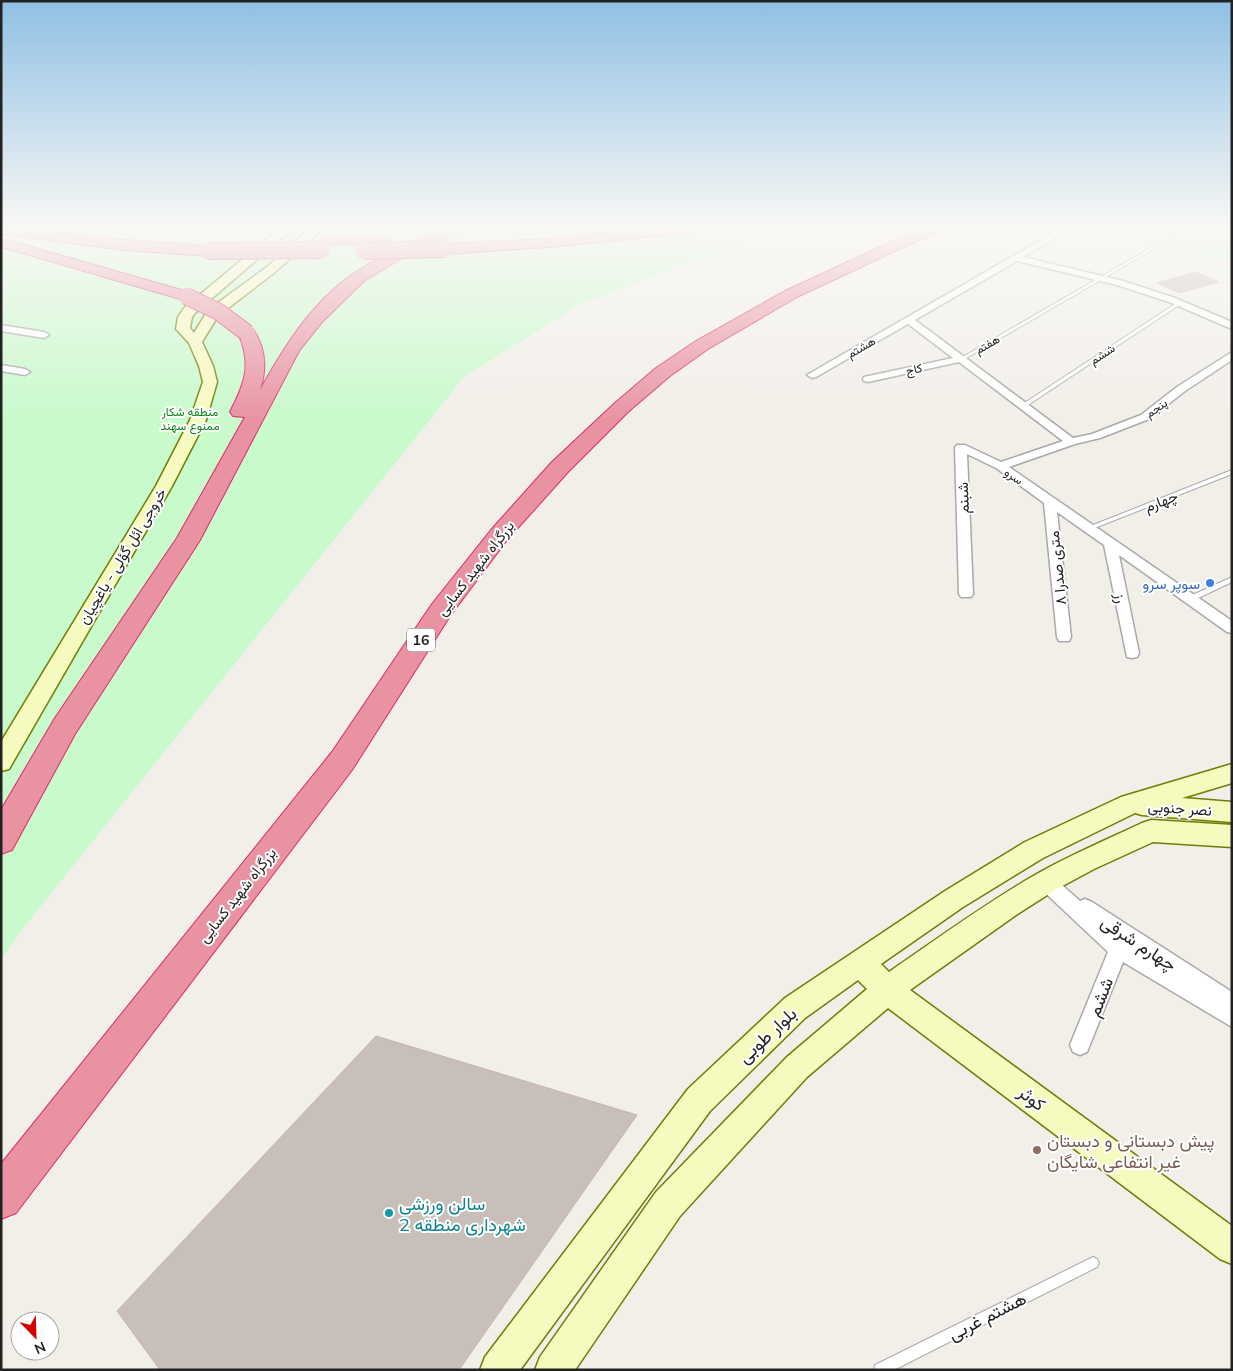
<svg xmlns="http://www.w3.org/2000/svg" width="1233" height="1371" font-family="Mulish,Vazirmatn,sans-serif">
	<style>
		.park { fill: #c8facc }
		.building { fill: #c7bfb8; stroke: #c4b6ab }
		.lines { fill: none; stroke-linecap: round; stroke-linejoin: round }
		.lane-casing { stroke: #a9a9a9; stroke-width: 2 }
		.street-casing { stroke: #a9a9a9; stroke-width: 3 }
		.secondary-casing { stroke: #707d05; stroke-width: 3 }
		.highway-casing { stroke: #dc2a67; stroke-width: 2 }
		.lane { fill: #fff; fill-rule: evenodd }
		.street { fill: #fff; fill-rule: evenodd }
		.secondary { fill: #f7fabf; fill-rule: evenodd }
		.highway { fill: #e892a2; fill-rule: evenodd }
		.highway-bridge-casing { stroke: #dc2a67; stroke-width: 18; stroke-linecap: butt }
		.highway-bridge { stroke: #e892a2; stroke-width: 16 }
		.shop-dot { fill: #3f7fe0; stroke: #fff; stroke-width: 2 }
		.education-dot { fill: #8d6e63; stroke: #fff; stroke-width: 2 }
		.culture-dot { fill: #0f9aa8; stroke: #fff; stroke-width: 2 }
		.labels { text-anchor: middle; dominant-baseline: central; stroke-width: 4; stroke-linejoin: round; paint-order: stroke }
		.far-street-label { font-size: 12px; fill: #222; stroke: #fff }
		.far-park-label { font-size: 12px; fill: #0c8416; stroke: #fff }
		.shield { fill: #fff; stroke: #646464; stroke-width: 1 }
		.shield-label { font-size: 14px; font-weight: bold; fill: #222 }
		.street-label { font-size: 15px; fill: #222; stroke: #fff }
		.shop-label { font-size: 15px; fill: #366cbe; stroke: #fff; text-anchor: end }
		.near-street-label { font-size: 18px; fill: #222; stroke: #fff }
		.near-education-label { font-size: 18px; fill: #785e54; stroke: #fff; text-anchor: start }
		.near-culture-label { font-size: 18px; fill: #0d838f; stroke: #fff; text-anchor: start }
	</style>
	<rect width="100%" height="100%" fill="#f2efe9"/>
	<path class="park" d="M1,229H782L580,304L464,377L21,931L1,960Z
		M1128,229H1232V264L1191,247Z"/>
	<path class="building" d="M1195,272L1219,282L1179,293L1157,283Z
		M376,1036L637,1115L459,1370H160L117,1311Z"/>
	<g class="lines">
		<defs>
			<path id="lane" d="M1168,238L1171,239L963,360L959,359Z
				M1178,302L1182,303L1025,407L1020,406Z
				M1232,470V474L1092,529H1088L1087,528L1088,527Z
				M1232,577V582L1192,601H1188L1187,599L1188,597Z
				M1093,1257L1097,1259L1099,1263L1097,1267L894,1370H874L875,1365Z"/>
			<path id="street" d="M1060,229H1070L1023,257L1123,281L1175,298L1232,322V329L1169,302L1117,285L1017,261L915,320L1073,438L1092,434L1141,415L1177,387L1232,352V360L1185,391L1149,419L1100,438L1075,444L1009,467L1232,621V633L1227,632L1119,555L1139,653L1137,657L1132,658L1127,657L1104,545L1057,512L1071,637L1069,641H1059L1057,637L1044,503L996,468L967,454L973,594L971,597H961L959,594L955,447L957,445H965L1001,462L1063,441L959,362L868,382L864,381L863,379L864,377L953,358L908,324L816,377L812,378L807,375Z
				M1,325L44,332L49,335L44,338L1,331Z
				M1,365L25,369L30,372L25,375L1,371Z
				M1046,874L1052,876L1080,901L1085,899L1092,902L1232,992V1027L1123,962L1087,1052L1080,1055L1073,1052L1070,1045L1108,952L1040,888L1037,882L1040,876Z"/>
			<path id="secondary" d="M279,229H292L195,313L192,317L190,328L194,333L208,310L267,267L303,234L309,229H323L275,272L218,316L202,342L213,366L217,382L206,420L172,486L9,769L1,771V742L156,486L190,420L203,382L199,366L189,343L176,329L178,317L185,307Z
				M1232,764V783L1182,798L1232,802V822L1142,815L1135,813L1043,858L963,907L881,964L889,972C937,939 985,904 1035,875C1070,855 1106,840 1142,823L1151,820L1232,825V847L1153,842L1094,869L1055,890L1016,915L910,990L1232,1226V1264L1220,1259L888,1008L807,1077L680,1216L575,1370H535L540,1357L656,1192L787,1057L867,989L858,980L805,1018L710,1111L520,1370H480L485,1357L688,1089L785,998L945,891L1025,842L1121,797Z"/>
			<path id="highway" d="M1,229H29L125,240L207,246L212,248L215,251L212,254L207,256L125,250L1,234Z
				M442,229H461L459,232L407,255L364,281L322,322L299,351L200,540L75,734L12,850L1,854V810L55,718L177,538L245,417L233,416L230,412C245,383 252,364 238,333L241,329L247,328L253,329C266,348 267,369 260,390C284,347 312,302 353,274C381,255 411,242 442,229Z
				M643,229H693L691,232L686,233L548,247L446,254L441,252L438,249L441,246L446,244L548,239Z
				M919,229H938L936,232L797,297L708,349L670,376L629,411L568,472L507,540L450,616L352,770L16,1213L1,1219V1164L332,752L432,604L491,530L552,462L615,403L656,368L696,341L785,291Z
				M328,237H383L388,238L390,241L388,244L383,245L323,244L321,241L323,238Z
				M7,240L192,293L194,296L192,299H180L2,247L1,241Z"/>
		</defs>
		<use href="#lane" class="lane-casing"/>
		<use href="#street" class="street-casing"/>
		<use href="#secondary" class="secondary-casing"/>
		<use href="#highway" class="highway-casing"/>
		<use href="#lane" class="lane"/>
		<use href="#street" class="street"/>
		<use href="#secondary" class="secondary"/>
		<use href="#highway" class="highway"/>
		<defs>
			<path id="highway-bridge" d="M207,251L322,250
				M363,251L446,249
				M186,296L219,312L247,333"/>
		</defs>
		<use href="#highway-bridge" class="highway-bridge-casing"/>
		<use href="#highway-bridge" class="highway-bridge"/>
	</g>
	<linearGradient id="sky" x2="0" y2="1"><stop stop-color="#8fc0e4"/><stop offset="0.54" stop-color="#f9f8f5"/><stop offset="1" stop-color="#f9f8f5" stop-opacity="0"/></linearGradient>
	<rect width="1233" height="421" fill="url(#sky)"/>
	<circle class="shop-dot" cx="1210" cy="583" r="5"/>
	<circle class="education-dot" cx="1037" cy="1150" r="5"/>
	<circle class="culture-dot" cx="389" cy="1213" r="5"/>
	<g class="labels">
		<g class="far-street-label">
			<text transform="translate(987 344) rotate(-30)">هفتم</text>
			<text transform="translate(861 347) rotate(-30)">هشتم</text>
			<text transform="translate(1102 354) rotate(-33)">ششم</text>
			<text transform="translate(914 369) rotate(-12)">کاج</text>
			<text transform="translate(1156 408) rotate(-36)">پنجم</text>
			<text transform="translate(1014 476) rotate(34)">سرو</text>
		</g>
		<g class="far-park-label">
			<text x="190" y="411">منطقه شکار<tspan x="190" dy="14">ممنوع سهند</tspan></text>
		</g>
		<rect class="shield" x="407" y="628.5" width="28" height="23" rx="4"/>
		<g class="shield-label">
			<text x="421" y="640">16</text>
		</g>
		<g class="street-label">
			<text transform="translate(963 498) rotate(-92)">شبنم</text>
			<text transform="translate(1161 501) rotate(-21)">چهارم</text>
			<text transform="translate(122 556) rotate(-59)">خروجی ائل گؤلی - یاغچیان</text>
			<text transform="translate(475 568) rotate(-52)">بزرگراه شهید کسایی</text>
			<text transform="translate(1057 568) rotate(-96)">۸ متری صدرا</text>
			<text transform="translate(1121 598) rotate(79)">رز</text>
			<text transform="translate(1180 808) rotate(4)">نصر جنوبی</text>
			<text transform="translate(237 895) rotate(-52)">بزرگراه شهید کسایی</text>
		</g>
		<g class="shop-label">
			<text x="1200" y="583">سوپر سرو</text>
		</g>
		<g class="near-street-label">
			<text transform="translate(1139 943) rotate(33)">چهارم شرقی</text>
			<text transform="translate(1100 997) rotate(-68)">ششم</text>
			<text transform="translate(767 1035) rotate(-43)">بلوار طوبی</text>
			<text transform="translate(1032 1098) rotate(37)">کوثر</text>
			<text transform="translate(987 1316) rotate(-27)">هشتم غربی</text>
		</g>
		<g class="near-education-label">
			<text x="1047" y="1140">پیش دبستانی و دبستان<tspan x="1047" dy="21">غیر انتفاعی شایگان</tspan></text>
		</g>
		<g class="near-culture-label">
			<text x="399" y="1203">سالن ورزشی<tspan x="399" dy="21">شهرداری منطقه 2</tspan></text>
		</g>
	</g>
	<rect width="1233" height="1371" fill="none" stroke="#222222" stroke-width="5"/>
	<g transform="translate(35 1336) rotate(157)"><circle r="24" fill="#ffffff" stroke="#a7a7a7"/>
	<path d="M0-4L9 19L0 12L-9 19Z" fill="#d40000"/>
	<text y="-8" font-size="14" font-weight="bold" text-anchor="middle" fill="#222222">N</text>
	</g>
</svg>
